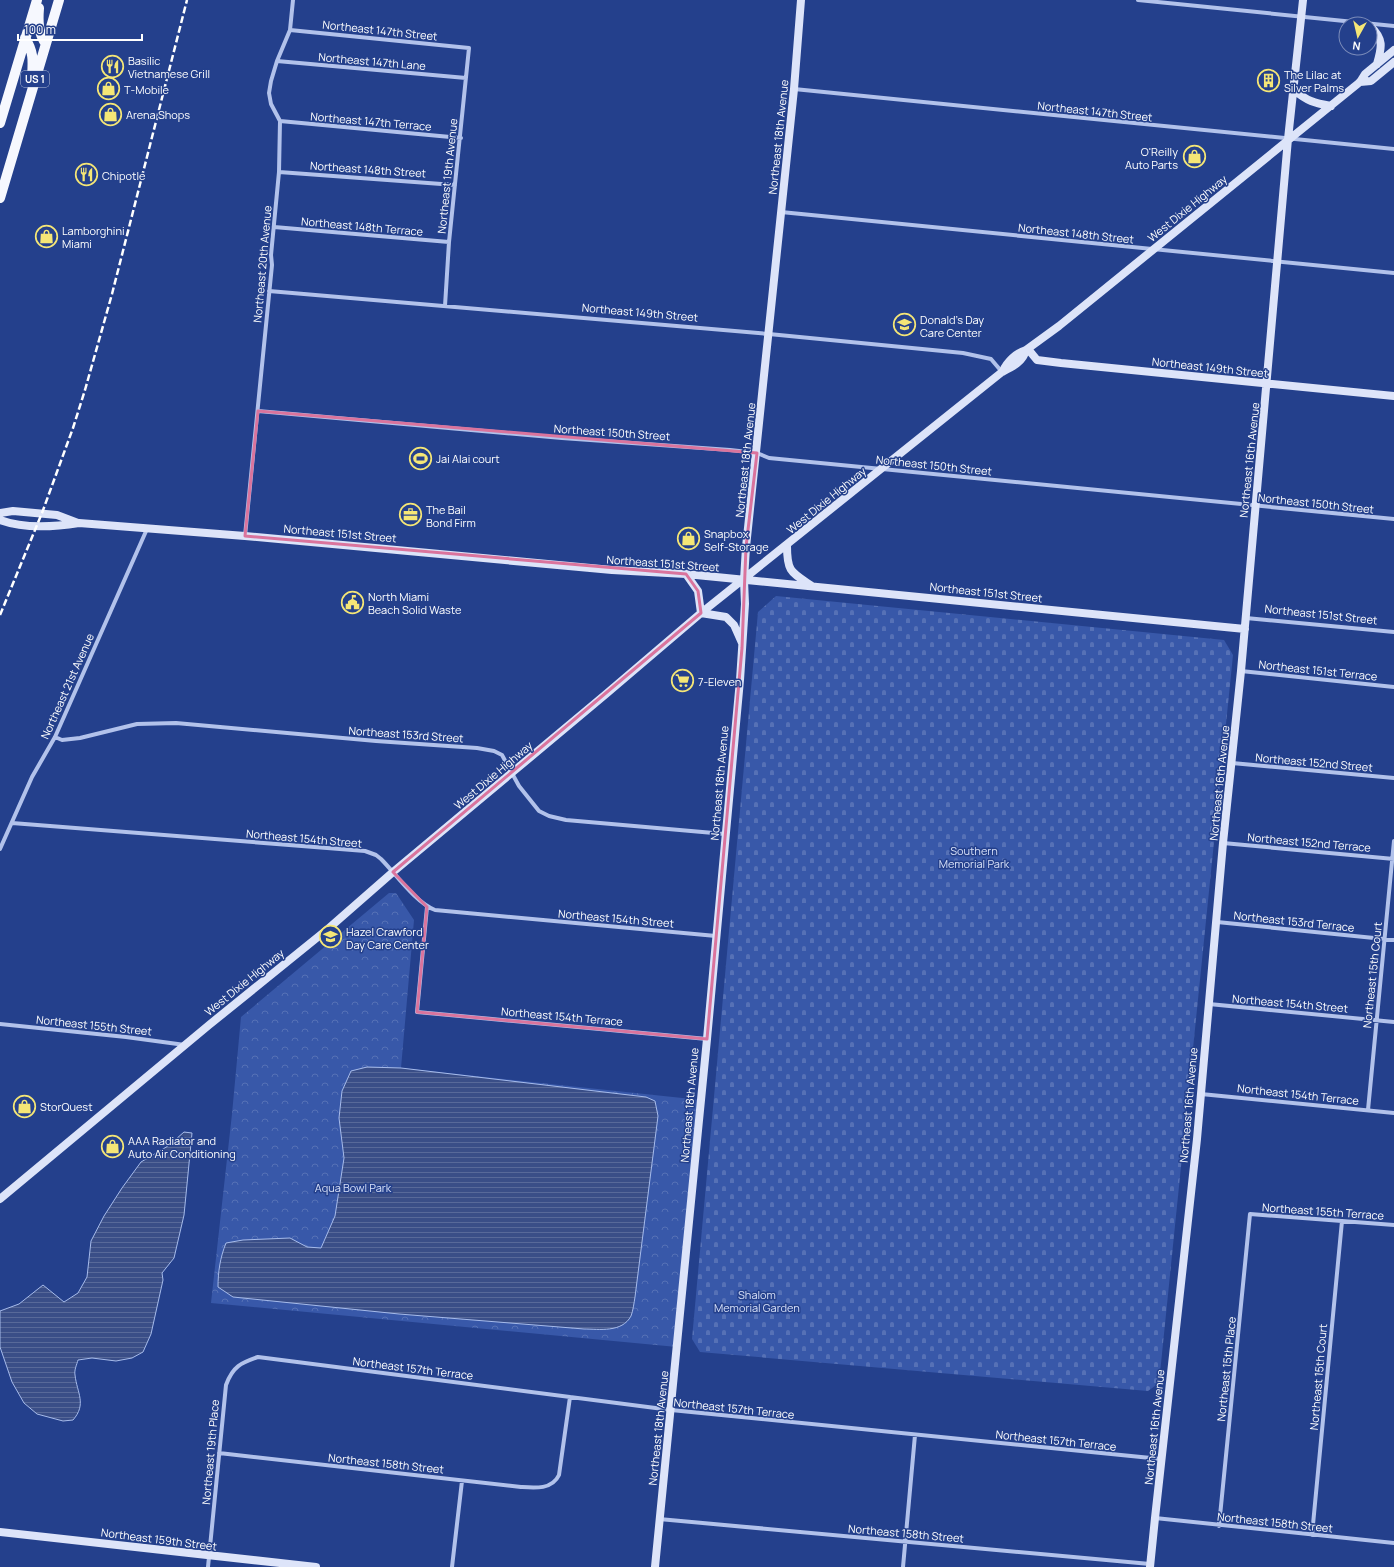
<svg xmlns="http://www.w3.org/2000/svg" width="1394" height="1567" font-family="Manrope,sans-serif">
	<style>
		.forest { fill: url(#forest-crowns) }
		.cemetery { fill: url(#cemetery-stones) }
		.water { fill: url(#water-rules); stroke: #a6bbeb }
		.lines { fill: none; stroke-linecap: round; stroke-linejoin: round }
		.street { stroke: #b2c2eb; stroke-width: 4 }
		.secondary { stroke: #dde4f9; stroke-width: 8 }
		.primary { stroke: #f6f8fe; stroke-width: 10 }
		.rail { stroke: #fff; stroke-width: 2.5; stroke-dasharray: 7 3; stroke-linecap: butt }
		.marked { fill: none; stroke: #da749d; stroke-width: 3; stroke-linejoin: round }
		.labels { text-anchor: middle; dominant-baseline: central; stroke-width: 3; stroke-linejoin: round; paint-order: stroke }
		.shield { fill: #24408c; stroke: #bdc6dc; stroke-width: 1 }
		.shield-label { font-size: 10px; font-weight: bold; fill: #fff }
		.street-label { font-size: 11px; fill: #fff; stroke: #24408c }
		.poi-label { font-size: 11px; fill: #fff; stroke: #24408c; text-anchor: start }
		.park-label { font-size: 11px; fill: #d7e0f8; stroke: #24408c }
	</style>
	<defs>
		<pattern id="forest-crowns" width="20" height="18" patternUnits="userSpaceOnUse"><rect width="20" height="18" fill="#3858a9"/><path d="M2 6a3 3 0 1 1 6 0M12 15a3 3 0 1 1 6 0" fill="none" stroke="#5671b6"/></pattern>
		<pattern id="cemetery-stones" width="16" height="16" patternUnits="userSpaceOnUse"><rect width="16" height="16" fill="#3858a9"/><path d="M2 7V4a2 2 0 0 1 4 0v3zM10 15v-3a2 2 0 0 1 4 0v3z" fill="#5671b6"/></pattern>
		<pattern id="water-rules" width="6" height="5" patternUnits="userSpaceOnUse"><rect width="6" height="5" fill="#3a4e87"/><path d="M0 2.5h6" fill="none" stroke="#586999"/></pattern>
	</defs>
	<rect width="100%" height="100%" fill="#24408c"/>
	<path class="forest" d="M389,893H396L414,920L401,1068L701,1100L677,1347L211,1303L232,1114L241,1017Z"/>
	<path class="cemetery" d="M776,596L1224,640L1233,655L1159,1383L1148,1391L700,1352L692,1339L758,612Z"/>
	<path class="water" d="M367,1067L401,1068L646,1097L655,1101L658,1116L635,1297C634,1303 633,1311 631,1316C622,1333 599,1329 584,1329L399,1314L233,1297L218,1287C218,1272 220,1258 226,1243L243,1240L290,1238L307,1247L321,1248L335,1216L344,1158L339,1118L342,1091L351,1071Z
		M184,1132L192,1133L184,1215L174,1258L162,1273L163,1280L151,1334L143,1352L132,1358L116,1361L92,1358L78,1360C77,1364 74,1370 75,1375C77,1393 87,1404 73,1420L63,1421L37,1414L24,1403L12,1382L0,1347V1311L19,1304L43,1285L64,1302L78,1293L87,1277L91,1241L104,1216L122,1188L141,1162L168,1146Z"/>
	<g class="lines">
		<path class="street" d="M1138,0L1394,26
			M290,30L469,48L449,242L445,306
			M277,61L466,78
			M794,89L1394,149
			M280,121L461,138
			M279,172L455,185
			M781,212L1394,273
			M274,227L449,242
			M269,291L769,334L963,353L991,359L1002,372
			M258,411L562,438L730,450L757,453L769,458L1394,519
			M245,536L272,265L271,255L279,172L280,121L271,104L269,93L271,81L277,61L290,30L293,0
			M1246,618L1394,632
			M1241,671L1394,687
			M55,737L62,740L80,738L137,724L176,723L376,741L477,748L494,751L502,755L519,786L539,811L549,816L566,820L725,834
			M1232,763L1394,778
			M12,823L365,851L376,855L381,859C396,874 415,902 435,910L716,936
			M1223,843L1394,859
			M0,849L32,777L55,737L147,529
			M427,907L417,1012L707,1039
			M1217,922L1394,940
			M1209,1004L1394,1022
			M0,1024L126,1037L185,1045
			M1201,1094L1394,1113
			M1368,1110L1394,841
			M219,1453L521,1487C534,1488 552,1490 559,1475L570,1397
			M1155,1518L1394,1543
			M659,1519L1150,1564
			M1219,1526L1250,1214L1394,1225
			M1312,1535L1342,1221
			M208,1567L226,1385C233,1366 241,1363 258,1357L671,1410L1161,1459
			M452,1567L462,1481
			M903,1567L915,1435"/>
		<path class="secondary" d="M1370,26C1384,39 1382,47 1377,64
			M1360,82L1371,81L1394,62
			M1294,90C1307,101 1314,103 1331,106
			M1028,349L1037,360L1061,363L1394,396
			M1003,371C1007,362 1016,353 1026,350L1059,326L1360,82L1365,74L1394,50
			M0,513L13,511L57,515L78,523
			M0,520C24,529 54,527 79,523L245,536L612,570L686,574L1245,629
			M787,546C787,572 791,572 812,586
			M686,574L698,591L701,613
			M701,613L726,617L734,625L742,643
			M0,1199L209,1025L329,928L393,872L606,694L701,613L1002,372C1012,367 1023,362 1026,350
			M0,1532L316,1567
			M655,1567L707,1039L740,680L745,604L744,580L746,547L794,89L801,0
			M1150,1567L1155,1518L1197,1139L1223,843L1241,671L1288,139L1303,0"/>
		<path class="primary" d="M39,8C38,21 38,33 46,44
			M25,38C34,52 33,61 32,77
			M0,123L37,0
			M0,198L59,0"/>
		<path class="rail" d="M0,615L42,513L73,428L85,390L112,294L187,0"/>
	</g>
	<path class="marked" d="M258,411L757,453L746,547L742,648L707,1039L417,1012L427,907L393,872L701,613L698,591L686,574L245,536Z"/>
	<defs>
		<symbol id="restaurant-ring" viewBox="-11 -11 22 22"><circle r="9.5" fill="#24408c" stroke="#f5e676" stroke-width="1.5"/><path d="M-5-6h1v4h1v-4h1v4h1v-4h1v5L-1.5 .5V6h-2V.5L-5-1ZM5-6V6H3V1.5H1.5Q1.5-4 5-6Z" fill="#f5e676"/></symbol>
		<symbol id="building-ring" viewBox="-11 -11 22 22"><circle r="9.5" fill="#24408c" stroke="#f5e676" stroke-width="1.5"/><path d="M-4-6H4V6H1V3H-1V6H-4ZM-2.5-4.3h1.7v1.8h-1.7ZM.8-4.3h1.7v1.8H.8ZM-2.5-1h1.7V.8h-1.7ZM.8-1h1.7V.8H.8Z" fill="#f5e676"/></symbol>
		<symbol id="shop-ring" viewBox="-11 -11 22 22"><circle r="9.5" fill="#24408c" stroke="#f5e676" stroke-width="1.5"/><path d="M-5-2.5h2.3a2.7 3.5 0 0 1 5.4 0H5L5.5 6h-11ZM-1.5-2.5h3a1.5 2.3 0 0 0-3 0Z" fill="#f5e676"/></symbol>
		<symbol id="school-ring" viewBox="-11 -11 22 22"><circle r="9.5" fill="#24408c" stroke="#f5e676" stroke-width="1.5"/><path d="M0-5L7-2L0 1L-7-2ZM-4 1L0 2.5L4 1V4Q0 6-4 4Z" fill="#f5e676"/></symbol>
		<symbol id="stadium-ring" viewBox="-11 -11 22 22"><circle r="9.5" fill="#24408c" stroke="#f5e676" stroke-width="1.5"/><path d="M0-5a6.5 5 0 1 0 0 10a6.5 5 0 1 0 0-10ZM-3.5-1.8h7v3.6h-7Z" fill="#f5e676"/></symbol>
		<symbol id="office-ring" viewBox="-11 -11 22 22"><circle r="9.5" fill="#24408c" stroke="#f5e676" stroke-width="1.5"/><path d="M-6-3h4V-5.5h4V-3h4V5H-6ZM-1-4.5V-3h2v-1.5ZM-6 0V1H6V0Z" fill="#f5e676"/></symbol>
		<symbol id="civic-ring" viewBox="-11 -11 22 22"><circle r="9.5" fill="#24408c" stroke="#f5e676" stroke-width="1.5"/><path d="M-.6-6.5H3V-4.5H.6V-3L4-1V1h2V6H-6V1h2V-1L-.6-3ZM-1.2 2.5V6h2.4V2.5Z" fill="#f5e676"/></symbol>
		<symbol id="supermarket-ring" viewBox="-11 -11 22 22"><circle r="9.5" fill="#24408c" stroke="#f5e676" stroke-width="1.5"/><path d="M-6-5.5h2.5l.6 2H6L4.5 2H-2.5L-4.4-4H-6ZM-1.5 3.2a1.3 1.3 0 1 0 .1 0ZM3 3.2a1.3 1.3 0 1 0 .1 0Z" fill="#f5e676"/></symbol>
	</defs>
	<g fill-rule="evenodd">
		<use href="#restaurant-ring" x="100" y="54" width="25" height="25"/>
		<use href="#building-ring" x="1256" y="68" width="25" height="25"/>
		<use href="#shop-ring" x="96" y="76" width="25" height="25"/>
		<use href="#shop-ring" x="98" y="102" width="25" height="25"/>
		<use href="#shop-ring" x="1182" y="144" width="25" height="25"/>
		<use href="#restaurant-ring" x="74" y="162" width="25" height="25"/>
		<use href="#shop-ring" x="34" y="224" width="25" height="25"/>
		<use href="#school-ring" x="892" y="312" width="25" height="25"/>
		<use href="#stadium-ring" x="408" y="446" width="25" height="25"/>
		<use href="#office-ring" x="398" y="502" width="25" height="25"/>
		<use href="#shop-ring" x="676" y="526" width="25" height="25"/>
		<use href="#civic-ring" x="340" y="590" width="25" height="25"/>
		<use href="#supermarket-ring" x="670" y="668" width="25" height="25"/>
		<use href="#school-ring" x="318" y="924" width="25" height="25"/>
		<use href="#shop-ring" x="12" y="1094" width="25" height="25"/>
		<use href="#shop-ring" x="100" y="1134" width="25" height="25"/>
	</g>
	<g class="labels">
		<rect class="shield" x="21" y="71" width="28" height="16" rx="3"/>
		<g class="shield-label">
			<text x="35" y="79">US 1</text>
		</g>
		<g class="street-label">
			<text transform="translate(380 30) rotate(6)">Northeast 147th Street</text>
			<text transform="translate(372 61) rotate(5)">Northeast 147th Lane</text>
			<text transform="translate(1095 111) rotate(6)">Northeast 147th Street</text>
			<text transform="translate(371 121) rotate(5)">Northeast 147th Terrace</text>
			<text transform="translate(778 137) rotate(-84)">Northeast 18th Avenue</text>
			<text transform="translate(368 169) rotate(4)">Northeast 148th Street</text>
			<text transform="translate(447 176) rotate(-84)">Northeast 19th Avenue</text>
			<text transform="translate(1187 208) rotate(-39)">West Dixie Highway</text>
			<text transform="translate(362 226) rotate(5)">Northeast 148th Terrace</text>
			<text transform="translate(1076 233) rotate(6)">Northeast 148th Street</text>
			<text transform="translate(262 264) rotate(-85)">Northeast 20th Avenue</text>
			<text transform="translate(640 312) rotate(5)">Northeast 149th Street</text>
			<text transform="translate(1210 367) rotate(6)">Northeast 149th Street</text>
			<text transform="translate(612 432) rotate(4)">Northeast 150th Street</text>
			<text transform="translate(745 460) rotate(-84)">Northeast 18th Avenue</text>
			<text transform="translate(1249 460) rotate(-84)">Northeast 16th Avenue</text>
			<text transform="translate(934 465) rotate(6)">Northeast 150th Street</text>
			<text transform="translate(826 500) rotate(-39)">West Dixie Highway</text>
			<text transform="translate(1316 503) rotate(6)">Northeast 150th Street</text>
			<text transform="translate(340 533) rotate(5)">Northeast 151st Street</text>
			<text transform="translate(663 563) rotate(4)">Northeast 151st Street</text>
			<text transform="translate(986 592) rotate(6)">Northeast 151st Street</text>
			<text transform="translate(1321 614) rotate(6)">Northeast 151st Street</text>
			<text transform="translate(1318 670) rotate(6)">Northeast 151st Terrace</text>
			<text transform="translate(67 686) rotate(-66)">Northeast 21st Avenue</text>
			<text transform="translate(406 734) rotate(4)">Northeast 153rd Street</text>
			<text transform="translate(1314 762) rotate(5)">Northeast 152nd Street</text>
			<text transform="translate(493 775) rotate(-40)">West Dixie Highway</text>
			<text transform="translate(719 783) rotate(-85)">Northeast 18th Avenue</text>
			<text transform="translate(1219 783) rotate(-84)">Northeast 16th Avenue</text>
			<text transform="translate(304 838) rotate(5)">Northeast 154th Street</text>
			<text transform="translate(1309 842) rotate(5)">Northeast 152nd Terrace</text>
			<text transform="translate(616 918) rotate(5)">Northeast 154th Street</text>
			<text transform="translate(1294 921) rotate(6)">Northeast 153rd Terrace</text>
			<text transform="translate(1372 975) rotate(-84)">Northeast 15th Court</text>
			<text transform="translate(244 982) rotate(-39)">West Dixie Highway</text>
			<text transform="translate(1290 1003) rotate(5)">Northeast 154th Street</text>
			<text transform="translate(562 1016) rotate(5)">Northeast 154th Terrace</text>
			<text transform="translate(94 1025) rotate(6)">Northeast 155th Street</text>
			<text transform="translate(1298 1094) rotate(6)">Northeast 154th Terrace</text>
			<text transform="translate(689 1105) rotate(-85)">Northeast 18th Avenue</text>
			<text transform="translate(1188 1105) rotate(-85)">Northeast 16th Avenue</text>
			<text transform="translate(1323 1211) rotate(4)">Northeast 155th Terrace</text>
			<text transform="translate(413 1368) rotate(7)">Northeast 157th Terrace</text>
			<text transform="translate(1226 1369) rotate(-84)">Northeast 15th Place</text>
			<text transform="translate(1318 1377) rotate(-85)">Northeast 15th Court</text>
			<text transform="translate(734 1408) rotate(6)">Northeast 157th Terrace</text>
			<text transform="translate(1154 1427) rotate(-84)">Northeast 16th Avenue</text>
			<text transform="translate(658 1428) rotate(-84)">Northeast 18th Avenue</text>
			<text transform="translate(1056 1440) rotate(6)">Northeast 157th Terrace</text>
			<text transform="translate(210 1452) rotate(-85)">Northeast 19th Place</text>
			<text transform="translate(386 1463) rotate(6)">Northeast 158th Street</text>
			<text transform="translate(1275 1522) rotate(6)">Northeast 158th Street</text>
			<text transform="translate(906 1533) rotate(5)">Northeast 158th Street</text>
			<text transform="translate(159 1539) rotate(7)">Northeast 159th Street</text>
		</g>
		<g class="poi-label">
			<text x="128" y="60">Basilic<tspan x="128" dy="13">Vietnamese Grill</tspan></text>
			<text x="1284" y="74">The Lilac at<tspan x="1284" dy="13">Silver Palms</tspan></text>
			<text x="124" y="89">T-Mobile</text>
			<text x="126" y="114">Arena Shops</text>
			<text x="1178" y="151" text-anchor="end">O'Reilly<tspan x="1178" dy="13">Auto Parts</tspan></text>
			<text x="102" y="175">Chipotle</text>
			<text x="62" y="230">Lamborghini<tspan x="62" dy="13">Miami</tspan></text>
			<text x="920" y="319">Donald's Day<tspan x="920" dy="13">Care Center</tspan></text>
			<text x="436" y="458">Jai Alai court</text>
			<text x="426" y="509">The Bail<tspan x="426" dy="13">Bond Firm</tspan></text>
			<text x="704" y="533">Snapbox<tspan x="704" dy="13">Self-Storage</tspan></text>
			<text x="368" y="596">North Miami<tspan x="368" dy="13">Beach Solid Waste</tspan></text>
			<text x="698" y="681">7-Eleven</text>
			<text x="346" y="931">Hazel Crawford<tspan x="346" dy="13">Day Care Center</tspan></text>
			<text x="40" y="1106">StorQuest</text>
			<text x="128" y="1140">AAA Radiator and<tspan x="128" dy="13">Auto Air Conditioning</tspan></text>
		</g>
		<g class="park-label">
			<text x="974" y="850">Southern<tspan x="974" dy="13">Memorial Park</tspan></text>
			<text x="353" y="1187">Aqua Bowl Park</text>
			<text x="757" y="1294">Shalom<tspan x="757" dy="13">Memorial Garden</tspan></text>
		</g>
	</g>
	<g transform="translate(1358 36) rotate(188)"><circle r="19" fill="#24408c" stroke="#7c8cba"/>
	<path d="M0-3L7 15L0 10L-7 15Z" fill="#f5e676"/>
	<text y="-6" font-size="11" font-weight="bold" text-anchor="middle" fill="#ffffff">N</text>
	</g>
	<path d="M18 34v6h124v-6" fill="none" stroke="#ffffff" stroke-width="2"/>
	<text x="24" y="34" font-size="12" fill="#ffffff" stroke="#24408c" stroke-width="3" paint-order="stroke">100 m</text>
</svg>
